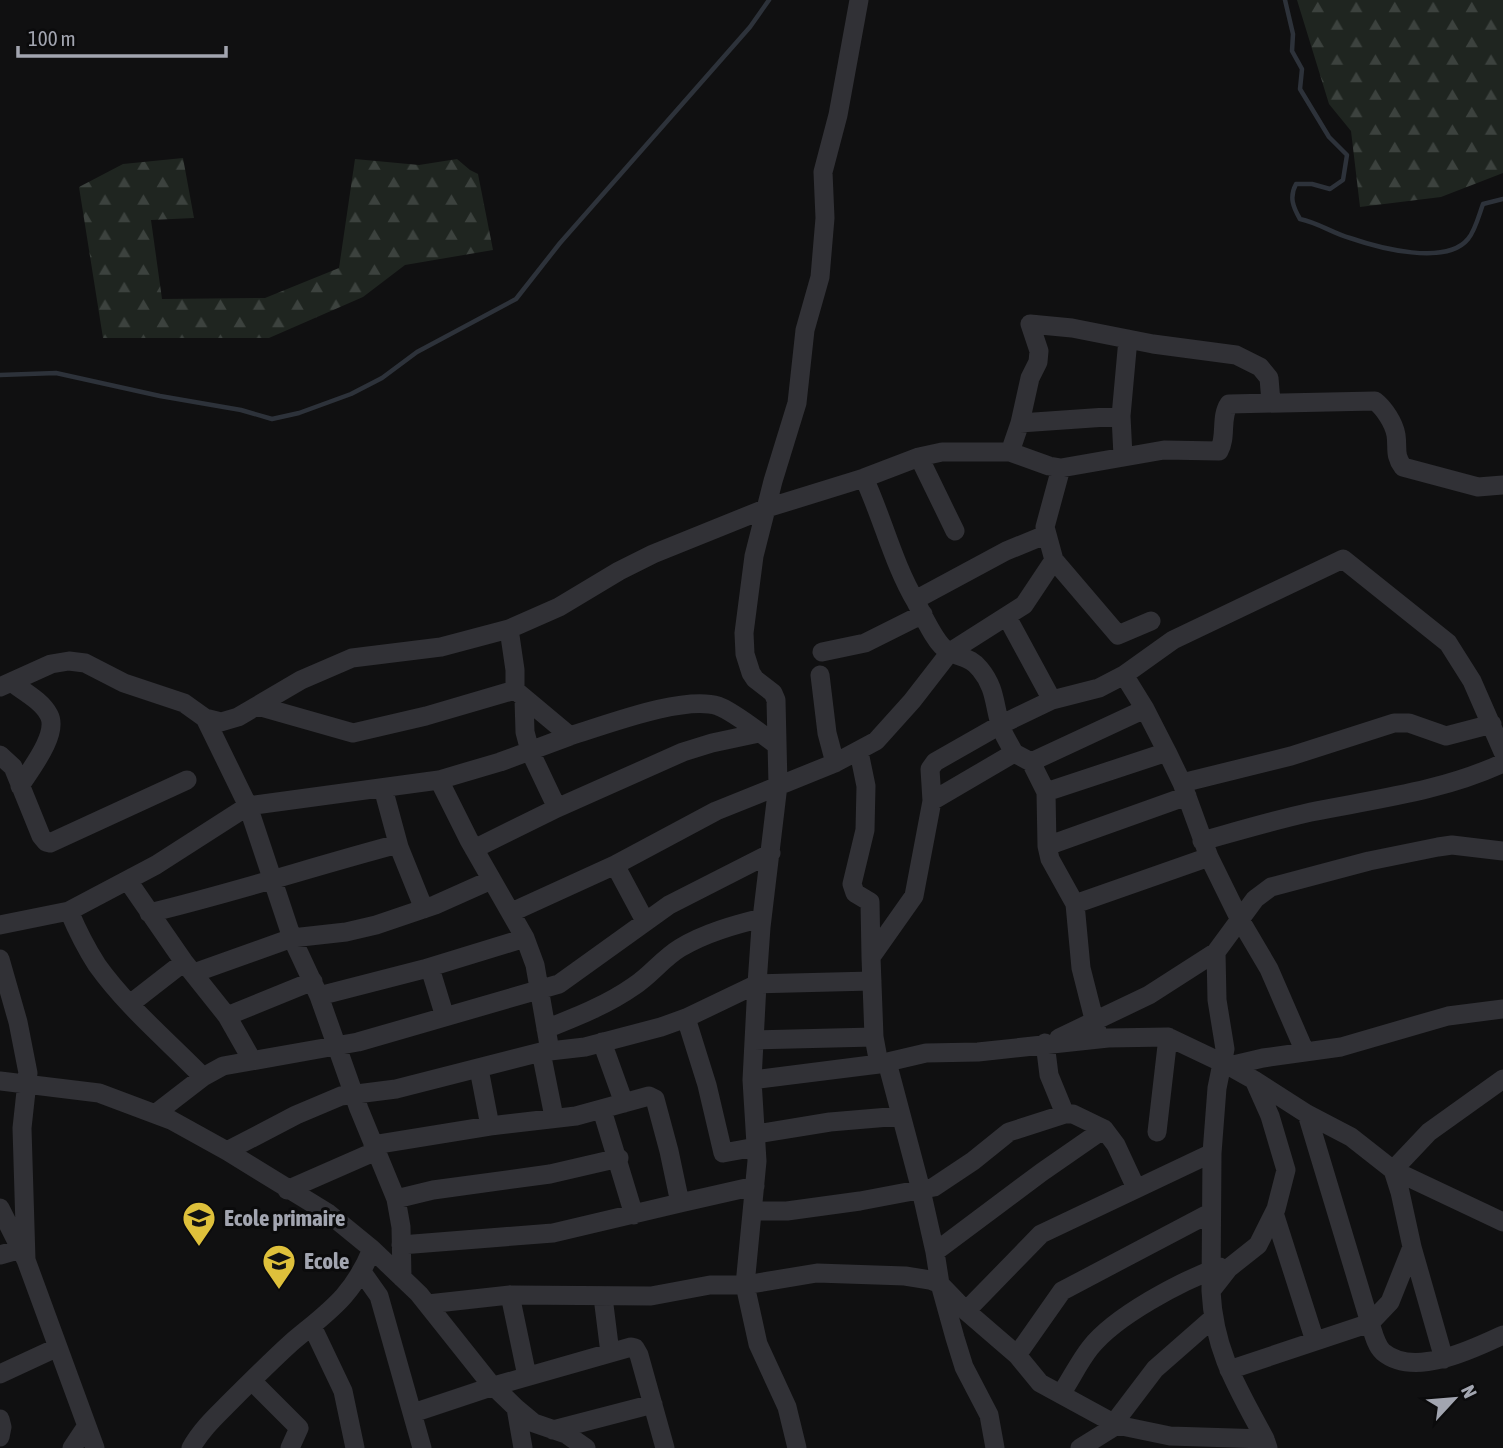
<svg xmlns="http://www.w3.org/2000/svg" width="1503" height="1448" font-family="'Asap Condensed',sans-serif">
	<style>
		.forest { fill: url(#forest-firs) }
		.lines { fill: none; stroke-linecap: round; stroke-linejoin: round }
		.stream { stroke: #2d323a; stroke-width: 4.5 }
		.minor { stroke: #313136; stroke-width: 19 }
		.labels { text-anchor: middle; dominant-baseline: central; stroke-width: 6; stroke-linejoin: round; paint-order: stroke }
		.poi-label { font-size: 23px; font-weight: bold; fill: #a2a5b0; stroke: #0b0b0c; text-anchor: start }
	</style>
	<defs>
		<pattern id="forest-firs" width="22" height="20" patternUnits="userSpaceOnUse" patternTransform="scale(1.75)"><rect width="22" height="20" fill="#1f2520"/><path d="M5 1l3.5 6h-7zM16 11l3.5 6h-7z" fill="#3c423e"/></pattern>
	</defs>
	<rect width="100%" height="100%" fill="#101011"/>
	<path class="forest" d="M1297,0H1503V173L1441,197L1360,207L1351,131L1329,104Z
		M183,158L194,218L151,220L162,299L265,298L339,268L355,159L419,165L457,159L470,170L478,174L493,250L405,265L363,297L269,338H103L79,187L123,164Z"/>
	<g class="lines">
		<path class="stream" d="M1285,0L1293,34L1292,51L1302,69L1300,89L1329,137L1347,155L1343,180L1330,189L1312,184H1296C1289,197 1293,207 1300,219C1319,223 1332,233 1350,238C1379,248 1446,266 1468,239C1475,231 1479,215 1483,204L1503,199
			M0,375L56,373L160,396L241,410L272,419L299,413L351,394L382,378L417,352L516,299L560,243L750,27L769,0"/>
		<path class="minor" d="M1030,324L1072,328L1153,344L1236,355L1260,367L1269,378L1271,402
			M1020,423L1121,416
			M1010,452L1020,423L1030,378L1038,362L1039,351L1030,324
			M1123,456L1121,416L1128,339
			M919,457L955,531
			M864,478C883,519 893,563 916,602C923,615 936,645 948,651C960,658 971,657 980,669C995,687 994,703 1000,724C1002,733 1009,743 1014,753
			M1054,560L1118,635L1151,621
			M915,600L1006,551L1045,535
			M1007,617L1052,700
			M509,629L515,670V690L570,736C606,725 684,695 718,706C735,712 762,735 777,745
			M822,652L865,643L923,614
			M820,675L827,733L835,763
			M1124,675L1145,709L1167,752L1182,783L1209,857L1239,918L1269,969L1305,1052
			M11,682C23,691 42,701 49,715C59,734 30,770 20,786
			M0,687L51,664L69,661L85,663L124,683L184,703L205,718L221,722L238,717L301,680L352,658L441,647L509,629L559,607L619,571L653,554L767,508L864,478L919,457L942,452H1010L1049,466L1061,468L1164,450L1219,451C1227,437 1220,417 1229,404L1375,401C1384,408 1394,423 1396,435C1398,448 1394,455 1403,467L1478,487L1503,485
			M524,699L525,732L530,751L557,808
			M258,706L353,733L426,716L515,690
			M205,718L248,806L292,938L319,996L359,1109L396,1199L401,1227L402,1278
			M859,752L866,786L865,830L852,884L855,893L870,902L871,957
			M0,755L13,767L41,836L46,842L50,843L187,780
			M1031,762L1046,792L1047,846L1050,859L1075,904L1081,968L1097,1031
			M439,780L469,840L525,938L535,965L550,1051
			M1182,783L1291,756L1394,723H1409L1446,736L1492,724
			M383,788L399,847L424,909
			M1046,792L1167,752
			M932,801L1014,753L1031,762L1145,709
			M1202,841C1238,831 1275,820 1311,812C1376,799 1443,791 1503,763
			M1047,846L1187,796
			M474,849L557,808L683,752L712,743L759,733
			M615,865L645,921
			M128,881L184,962L227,1016L252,1060
			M1075,904L1209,857
			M69,911C77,930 86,948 97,965C127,1007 167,1040 203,1077
			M512,912L615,865L716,811L835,763L876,741L912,701L950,652L1024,605L1054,560L1045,527L1061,468
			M149,913C233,893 315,866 398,844
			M0,925L69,911L156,865L248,806L439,780L500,762L570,736
			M1216,952L1255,899L1271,887L1369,861L1438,847L1452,845L1503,851
			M0,959L18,1022L28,1073L22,1128L26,1260
			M430,968L445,1017
			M194,973L292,938L346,932L376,925L435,905L491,880
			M319,996L424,969L525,938
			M130,1004L184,962
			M227,1016L313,981
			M686,1018L707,1085L723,1153L756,1147
			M546,1029C576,1017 607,1005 634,986C651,975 662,959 680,948C705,933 734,925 762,918
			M1059,1038L1149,995L1216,952L1217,1000L1225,1049L1217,1088L1212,1153L1211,1291
			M755,1040L874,1037
			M602,1042L624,1103
			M1045,1043L1049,1075L1065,1114
			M541,1052L554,1117
			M887,1062L921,1190L935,1252L940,1284L955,1338L964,1367L989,1415L995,1448
			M879,1064L874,1037L871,957L914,896L932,801L930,769L935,762L1000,725L1052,700L1099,688L1124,675L1173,640L1343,559L1448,643L1472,681L1503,752
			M1229,1066L1263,1058L1341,1047L1448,1016L1503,1009
			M479,1069L490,1126
			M752,1080L879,1064L926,1053L978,1052L1108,1038L1168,1037L1229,1066L1254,1080L1307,1114L1351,1137L1393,1170L1503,1222
			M1254,1080L1270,1116L1286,1170L1276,1209L1258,1245L1229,1268L1211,1291C1214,1351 1237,1387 1265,1439
			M0,1081L99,1093L171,1120L227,1151L328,1213L372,1249L419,1294L489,1382L516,1408L534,1423L566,1434L586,1448
			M602,1110L634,1215
			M155,1114L203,1077L223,1066L358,1042L559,984L669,905L771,853
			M1307,1114L1370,1323C1373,1332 1376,1346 1383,1352C1414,1378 1473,1349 1503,1335
			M1157,1132L1168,1037
			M756,1134L830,1122L901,1116
			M373,1145L490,1126L576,1116L649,1096L655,1099L669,1151L680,1203L755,1186
			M227,1151L296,1115L341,1096L396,1089L541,1052L585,1047L661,1027L686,1018L757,984L872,981
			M287,1190L376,1151
			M396,1199L433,1190L550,1174L619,1158
			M0,1208L26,1260L95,1448
			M753,1211H787L860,1201L934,1187L973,1161L1009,1132L1065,1114H1073L1104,1129
			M1274,1213L1315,1341
			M401,1245L553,1233L680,1203
			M1412,1247L1444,1359
			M935,1252L1042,1172L1104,1129L1116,1145L1136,1188
			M0,1255L21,1249
			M362,1272L379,1296L422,1448
			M510,1295L527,1376
			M603,1297L610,1353
			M428,1304L510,1295L651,1296L710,1285H745L817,1273L905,1276L930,1280L940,1284L966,1311L1017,1355L1040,1383L1117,1425L1170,1436L1265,1439L1268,1448
			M966,1311L1041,1234L1212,1153
			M312,1326L343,1391L355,1448
			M1017,1355L1062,1291L1210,1213
			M1229,1370L1370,1323L1390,1302L1412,1247L1400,1192L1393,1170L1429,1132L1503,1079
			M0,1374L56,1348
			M252,1381L299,1428L290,1448
			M1061,1394C1071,1379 1079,1362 1090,1348C1115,1316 1181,1281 1220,1267
			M516,1408L523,1448
			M413,1413L494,1386L631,1347L635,1348L639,1355L665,1448
			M0,1419L2,1427L0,1437
			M1114,1423L1155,1369L1212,1319
			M553,1430L653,1404
			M72,1448L86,1427
			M191,1448C201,1430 215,1417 229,1403C250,1382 270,1362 292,1342C329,1311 353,1296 372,1249
			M797,1448L787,1407L758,1344L745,1285L757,1161L752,1080L757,984L761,927L778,785L776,700L773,693L755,679L751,673L745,654L744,633L754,556L773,481L797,403L805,330L820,277L825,218L823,172L838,115L859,0
			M1080,1448L1117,1425"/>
	</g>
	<defs>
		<symbol id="school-pin" viewBox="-11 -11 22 30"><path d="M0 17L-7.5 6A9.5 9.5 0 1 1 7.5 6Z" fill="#dec03b" stroke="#0b0b0c"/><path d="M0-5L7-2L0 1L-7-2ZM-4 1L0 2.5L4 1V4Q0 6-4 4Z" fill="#111"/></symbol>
	</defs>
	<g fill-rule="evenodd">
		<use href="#school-pin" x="180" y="1199" width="38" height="52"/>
		<use href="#school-pin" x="260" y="1242" width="38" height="52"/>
	</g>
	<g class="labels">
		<g class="poi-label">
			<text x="224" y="1218">Ecole primaire</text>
			<text x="304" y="1261">Ecole</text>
		</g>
	</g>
	<g transform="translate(1454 1399) rotate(64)" stroke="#0b0b0c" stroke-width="5" paint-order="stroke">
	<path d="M0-5L12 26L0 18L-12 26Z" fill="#a2a5b0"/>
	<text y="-10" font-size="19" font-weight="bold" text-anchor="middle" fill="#a2a5b0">N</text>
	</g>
	<path d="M18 46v10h208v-10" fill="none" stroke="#a2a5b0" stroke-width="3.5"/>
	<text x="28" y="46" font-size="21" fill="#a2a5b0" stroke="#0b0b0c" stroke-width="5" paint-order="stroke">100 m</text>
</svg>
